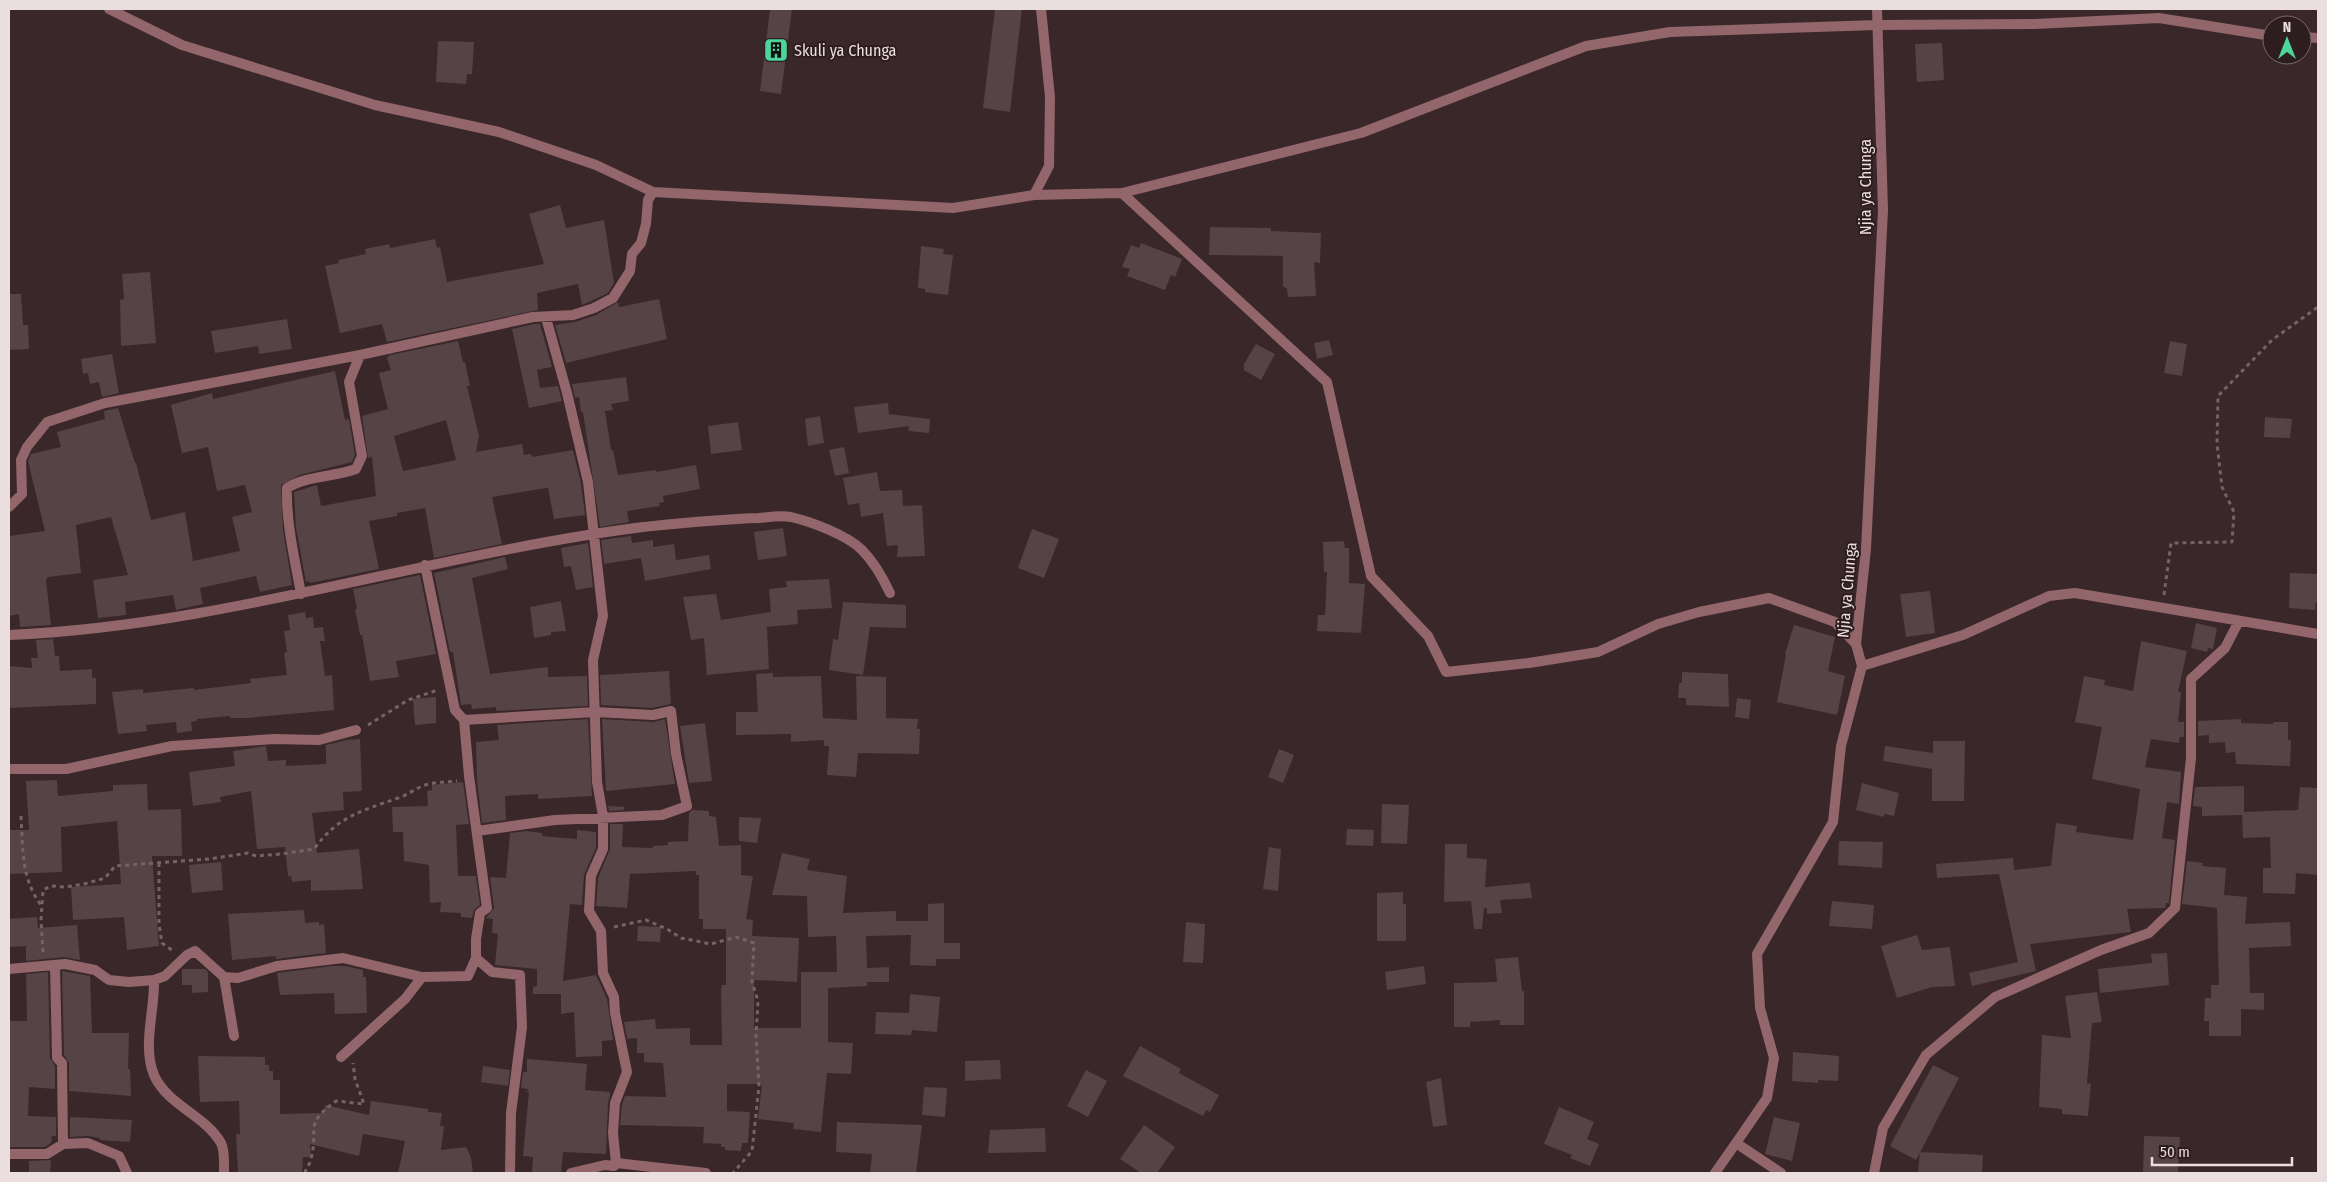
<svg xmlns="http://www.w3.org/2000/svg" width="2327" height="1182" font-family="'Fira Sans Condensed',sans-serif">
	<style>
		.building { fill: #564345; fill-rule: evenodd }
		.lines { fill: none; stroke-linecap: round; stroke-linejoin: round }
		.path { stroke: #746466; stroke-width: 3; stroke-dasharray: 4 4; stroke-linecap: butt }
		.minor { stroke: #92666a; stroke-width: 10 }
		.labels { text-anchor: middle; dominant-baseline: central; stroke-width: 4; stroke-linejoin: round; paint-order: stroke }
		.poi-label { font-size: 16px; fill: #eadedf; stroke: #2e1d1f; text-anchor: start }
		.street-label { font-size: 16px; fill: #eadedf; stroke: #2e1d1f }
	</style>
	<rect width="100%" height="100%" fill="#392729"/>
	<path class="building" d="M770,9H792L781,94L760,91Z
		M995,9H1022L1010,112L983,108Z
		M438,41L474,42L472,74H467L466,84L436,82Z
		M1942,43L1944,80L1917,82L1915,44Z
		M560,205L566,228L604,220L614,283L608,293L582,305L578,284L537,293L538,310L387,342L382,324L340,333L325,266L339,263L338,260L366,254L365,249L389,244L390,248L435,239L437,248L440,247L447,282L544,264L529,214Z
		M1210,227L1271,228V231L1321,233L1320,263L1314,262L1316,296L1288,297L1287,289L1283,286V256L1209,255Z
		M1141,243L1182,259L1175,277L1171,275L1165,290L1127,276L1130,269L1122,267L1131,245L1139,248Z
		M921,246L944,249L943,254L953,255L948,295L925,292V289L918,288Z
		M150,272L156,343L121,346L120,300L124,299L122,274Z
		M9,294H21L23,325H28L29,349L9,350Z
		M659,299L667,339L566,363L555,325L575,322L596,315L618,302L619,307Z
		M287,319L292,349L259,354L258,346L215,353L211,331Z
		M534,324H540L552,367L537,370L540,388L558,386L562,401L529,408L512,329Z
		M1329,340L1333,355L1317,359L1314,343Z
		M458,341L463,362H465L470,386H467L479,436L476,452L522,444L524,455L531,454L532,457L573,450L581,483L585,515L554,519L548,488H546L492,497L502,544L434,558L425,508L397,513V516L369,521L379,569L310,583L309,581L306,582L296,528L294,492L317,485L321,506L376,496L372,457L368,458L362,416L388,409L379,373L391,370L387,358L390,355ZM446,420L456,460L403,471L394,436Z
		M2170,341L2187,344L2182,376L2164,373Z
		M1256,344L1275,354L1261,380L1244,370V364Z
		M112,354L119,393L102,397L99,382L90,384L88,373L83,374L81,359Z
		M335,371L345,420L349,419L355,455L352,462L300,475L281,485L283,529L292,585L260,592L256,576L200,588L203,604L176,610L173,595L125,602L126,615L98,618L93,580L128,575L111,517L76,525L81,573L48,577L46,580L51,625L20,627L19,614L9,616V536L45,531L28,461L31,454L61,447L57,432L105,419L104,411L118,408L135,463H136L151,520L185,512L193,561L240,551L232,517L252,512L245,485L217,491L208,447L182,453L171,405L212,393L213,399Z
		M626,377L629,401L611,404L613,410L605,411L611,450H613L618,475L656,470V472L696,465L700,489L663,496L664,502L659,503L660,506L627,511L629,522L600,527L583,412H581L579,397L575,398L572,384Z
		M888,403L889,414L930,419L929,433L908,431L909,426L858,433L854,407Z
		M820,416L824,443L808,446L805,419Z
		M2265,417L2292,419L2290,438L2264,437Z
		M738,422L742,450L711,454L708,426Z
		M844,447L849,473L835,476L829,450Z
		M877,472L880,491L902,490L903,506L922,505L925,556L897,557L898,545L887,546L883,513L861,517L859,503L848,505L843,478Z
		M783,528L787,556L758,560L754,532Z
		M1032,529L1059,539L1044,578L1018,568Z
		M631,536L632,543L653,540V547L674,544L676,560L709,555L711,569L645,581L641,558L604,564L601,540Z
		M1344,541L1345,548H1349V583L1365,584L1361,633L1317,631L1318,615H1325L1327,572H1324L1323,542Z
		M588,543L593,587L576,590L571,566L564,567L561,548Z
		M505,557L508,569L472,578L490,674L548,667V677L587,676L588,706L496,711V707L472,709L471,704L461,705L453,652H450L434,573Z
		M2290,573L2318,574V602H2316L2315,610L2289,608Z
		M420,575L436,654L396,661L399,677L370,681L362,635H360L355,609H357L353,589Z
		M829,579L832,608L797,610L798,624L767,627L769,669L707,675L704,638L691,640L683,597L716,594L721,620L771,612L769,589L787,587L786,581Z
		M1930,591L1935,633L1906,637L1900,594Z
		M561,601L566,631L551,632V635L534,638L530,607Z
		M843,602L906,605V628L870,627L863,675L829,670L833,639L838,640Z
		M305,612L306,618L313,617L314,628L323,627L325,641H320L325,676L332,675L334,710L247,718H230V716L197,719V721L191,722L192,731L177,733L176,722L146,725L147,731L118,734L112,692L143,689V693L194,688V690L251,683L250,679L287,675L284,653L287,652L284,631L290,630L288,615Z
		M2196,623L2217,628L2213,649L2208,648L2207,652L2191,648Z
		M1794,625L1835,637L1828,671L1845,676L1837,715L1777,702L1786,655L1785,654Z
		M53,639L55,656H59L60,671L92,669V678H96V704L9,708V666L32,668L31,658H38L36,640Z
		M2141,641L2187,651L2178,692H2181L2178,722H2184V737H2180L2179,743L2151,739L2145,767L2181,772L2179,804L2167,802L2162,838L2175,840L2169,903H2166L2165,908L2127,909L2131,932L2030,944L2036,971L1972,986L1969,973L2018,962L1999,874L1937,878L1936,864L2013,858L2014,870L2051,866L2056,823L2077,826L2076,832L2133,840L2140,789L2092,779L2102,727L2075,722L2084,676L2105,680L2104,685L2133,691Z
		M669,671L671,704L652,708L601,705L600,675Z
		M1682,672L1728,674L1729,707L1686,705V698H1678L1679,683H1682Z
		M773,673V677L821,676L823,718L857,720L856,676L886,677V718L918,719L917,729H920L919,754L858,753L856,777L827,775L829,746H824V740L791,742V734L736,735V712H758L756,674Z
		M436,697V723L415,725L413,699Z
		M1737,698L1751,700L1749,719L1735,717Z
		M588,719L592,796L538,799V794L505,796L506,820L482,823L477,781L476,742L499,740L497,725Z
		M602,719L653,722L665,719L675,784L606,791Z
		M2241,719V723L2273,724V722H2288V740H2291L2290,766L2236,764L2235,752L2226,753L2225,742L2209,743V735L2198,736V721Z
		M705,723L712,781L689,783L680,726Z
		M360,739L362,791L343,792L344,810L312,813L317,853L359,849L363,889L311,891V880L292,882L291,876H288L285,847L257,849L251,791L220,797L221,802L193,806L189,772L235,766L233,751L266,746L268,761L286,760V766L326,764V745L347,740Z
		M1933,741H1965L1964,801H1932V769L1883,761L1885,746L1933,753Z
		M1279,749L1294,755L1283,783L1268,777Z
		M57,780L58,796L113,791V785L147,784L148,810L181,809L182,856H152L159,946L127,950L124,917L73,920L71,887L121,884L117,821L61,827L62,872L9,874V830H29L26,781Z
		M463,782L469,824L456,825L458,876H476L480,905L474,910L472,918L461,917V913L440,912L441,902L430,903L429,865L404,861L403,832H393L392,807L428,806L427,791L432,790V785Z
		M1862,783L1899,793L1894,816L1884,814V817L1856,810Z
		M2244,786V812L2298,810L2300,787L2318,788V875L2296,873L2295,894L2263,893V868H2271L2270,837L2243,838L2242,815L2202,816V807L2193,806L2195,787Z
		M1382,804L1409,805L1407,844L1381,843Z
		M608,806L624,807V810L609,811Z
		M692,810L709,811V816L716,817L719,846L741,845V875L753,876L746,919L753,920L752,936L799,938L797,982L754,980V1028H801V972H837L836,936L808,937L807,896L772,895L782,853L810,859L807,870L847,876L843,913L896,911V921H928V904L944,903V943H960V959H936V966L910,965L911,935L866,936L867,968L889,967V982H867V986L828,988V1042L853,1043L851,1074L827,1073L821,1132L793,1129L794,1123L758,1119L762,1084H727V1111L750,1112L748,1143H742L741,1151L725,1150V1147H721V1144L703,1143L704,1127L620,1125L622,1104L625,1096L666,1097L663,1063L644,1062V1053H637V1038L627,1039L624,1022L655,1019L656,1029L690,1028V1045H722L721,989L722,985H726V929H703V919H699V875H696V871L630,874L627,908L596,906L598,878L610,849V824H623L622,847L653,848V846L668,845V842L688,841L689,813Z
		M739,817L761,818L757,843L739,841Z
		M1347,829L1374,830L1373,846L1346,845Z
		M577,830L596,832V848L584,875L582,905L570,904L563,981L596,975L607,999L613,1040L602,1041V1056L576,1057L574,1012L561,1014V994H533V987L537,986V969L495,965L498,934L492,933L493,919L486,918L494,908L490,877L506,878L510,833L526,831L542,833V836L577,839Z
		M1839,841L1883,842L1882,868L1838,865Z
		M1445,844H1467V858L1487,859L1485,887L1530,883L1532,898L1500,900L1502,913L1487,914V908H1484L1482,929H1474L1471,901L1444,902Z
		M1269,847L1281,849L1278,891L1263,889Z
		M2187,861L2203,863L2202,866L2226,868L2224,895L2247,897L2245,924L2290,922L2291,946L2249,948L2250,993H2264V1010L2241,1009V1036H2209V1021H2204L2205,998H2211V985H2219L2217,908L2182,904Z
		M221,862L223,890L192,893L189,865Z
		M1403,892V904H1406V941H1377V893Z
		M1832,901L1874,905L1872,929L1829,926Z
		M304,910L305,923L319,922V925L324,924L326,953L276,959V956L232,960L228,914Z
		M37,917L38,928L77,925L80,960L64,957L26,961V946L9,947V919Z
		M1186,922L1205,924L1203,963L1183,962Z
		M638,926L661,927L660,942L637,941Z
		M1917,935L1922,950L1950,947L1955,986L1932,987L1897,998L1881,946Z
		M2167,953L2169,985L2100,993L2098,969L2152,963L2151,954Z
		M1518,957L1522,991H1524V1025H1500V1020L1470,1022V1027H1454V983L1497,982L1495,959Z
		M332,966H345L363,970V977H366L367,1013L335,1014L334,993L280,995L277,973Z
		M1424,966L1426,984L1387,990L1385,972Z
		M182,969H205L208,972V992L192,993V985H182Z
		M62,971L90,976L92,1033H129L128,1069H130L131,1096L69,1091V1063L64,1055Z
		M48,972L50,1058L55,1066V1089L29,1087L28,1116L56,1117V1136H52L51,1143L45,1147H9V1021H27L26,974Z
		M2097,992L2102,1022L2092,1023L2087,1083L2091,1084L2088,1116L2062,1114V1109L2039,1107L2042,1035L2071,1038L2065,996Z
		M910,994L940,997L937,1032L912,1030L911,1035L875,1034L876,1012L909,1013Z
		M1140,1046L1181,1069L1179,1073L1219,1095L1210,1112L1206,1110L1203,1116L1123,1076Z
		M1793,1052L1839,1056L1838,1081L1818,1080V1083L1792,1081Z
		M198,1056L265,1057V1065H269V1071H273V1080H280V1114L323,1113L325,1105L369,1115L371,1101L428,1109V1112L442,1113L440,1126H444L441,1150L466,1147L471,1157L473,1173H398L405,1141L363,1134L359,1156L310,1144L311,1157H303L302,1173H238L236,1134H240L239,1101L200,1102Z
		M527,1059L587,1064L585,1090L610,1092V1096L608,1103L606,1154L563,1152L561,1173H532L533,1157L523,1156L529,1092H527L528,1089L521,1088L523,1072H527Z
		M1000,1060L1001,1079L965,1081V1061Z
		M1933,1065L1959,1078L1916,1160L1890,1146Z
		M483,1066L510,1070L508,1086L481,1082Z
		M1086,1070L1107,1081L1088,1117L1067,1106Z
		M1441,1078L1447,1125L1433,1127L1426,1082Z
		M924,1087L947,1088L945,1117L922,1115Z
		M1559,1107L1594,1122L1587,1139L1599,1144L1590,1166L1570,1158L1572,1155L1544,1144Z
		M70,1117L132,1120L130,1142L100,1140V1138L88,1136L70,1137Z
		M1774,1117L1800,1123L1792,1161L1765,1154Z
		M837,1122L922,1125L916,1173H870L872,1154L836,1152Z
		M1144,1125L1175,1147L1157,1173H1141L1120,1159Z
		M1045,1128L1046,1152L988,1153L990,1130Z
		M2144,1136L2180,1137L2178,1173H2143Z
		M1920,1152L1983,1155L1982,1173H1918Z
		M51,1160L50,1173H29V1161Z"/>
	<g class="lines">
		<path class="path" d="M2164,595L2171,543L2232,542L2234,512L2222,487L2217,444L2218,396L2272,340L2318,307
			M368,725L408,700L438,690
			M21,816C23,849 21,878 41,905
			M159,863V924L162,943L173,951
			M614,927L646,920L667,929L681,938L711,944L736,937L754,943L752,982L758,1001L756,1036L759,1086L752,1151L733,1173
			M43,952L41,920L43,890L51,886L65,887L84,884L105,878L115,866L209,859L248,853L256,856L281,854L314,849C338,816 362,811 398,798C407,795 414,790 422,786C433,782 446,782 457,781
			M305,1173C306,1168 310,1164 311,1159C319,1127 303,1125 336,1101L364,1104L355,1079L353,1063"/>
		<path class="minor" d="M109,9L182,45L375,105L499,132L596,165L653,192L953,208L1034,195L1122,193L1361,133L1586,46L1670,32L1877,25L2035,24L2159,18L2272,36
			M2302,37L2318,38
			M1122,193L1327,382L1371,576L1428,636L1446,672L1529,663L1598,652L1658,624L1699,612L1769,598L1835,622L1856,644
			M1034,195L1049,166L1050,97L1041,9
			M546,318L567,393L588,482L603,616L593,660L597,782L603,816V849L591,876L589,911L601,931L603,973L614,997L615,1013L627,1072L615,1103L613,1133L616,1163
			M9,507L22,494L21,460L27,447L47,422L105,403L360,355L533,317L573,315L594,308L613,298L630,271L632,254L641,243L646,224L648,200L653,192
			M425,565L455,710L464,720L469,776L487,908L480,913L476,939V958L492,972L520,975L522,1027L511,1113L510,1173
			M301,594C295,560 286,524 287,488C306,476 334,477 356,469L362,456L349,382L360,355
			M9,635C224,626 430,554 643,527C682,523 720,519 759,518C769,517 781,515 791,517C812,522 847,535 862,550C874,562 883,578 890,593
			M1862,666L1963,635L2049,596L2075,593L2318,634
			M464,720L595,712L653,715L671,711L676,754L687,806L662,815L555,820L477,831
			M9,769H66L172,746L274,739L319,740L356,730
			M55,965L57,1058L62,1063L63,1144
			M9,969L65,964L95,970L109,980L129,982L154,980L165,976L187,955L195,951L224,977L238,978L277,966L343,958L422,977L468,976L476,958
			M224,977L234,1036
			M154,980C155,1010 142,1046 154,1075C167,1105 205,1115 221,1143C225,1151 224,1164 224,1173
			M341,1057L405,999L422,977
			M9,1154H47L63,1144L88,1143L119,1156L127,1173
			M571,1173L605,1165L614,1166L616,1163L706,1173
			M1715,1173L1736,1143
			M1781,1173L1736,1143L1767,1098L1774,1058L1760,1008L1757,954L1833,822L1841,746L1862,666L1856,644L1866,549L1883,210L1877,9
			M1874,1173L1883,1128L1926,1055L1995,997L2101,950L2149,933L2175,908L2191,758V679L2225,648L2239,621"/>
	</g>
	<defs>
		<symbol id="building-square" viewBox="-11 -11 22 22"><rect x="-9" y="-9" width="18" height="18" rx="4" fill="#4cd49b" stroke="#2e1d1f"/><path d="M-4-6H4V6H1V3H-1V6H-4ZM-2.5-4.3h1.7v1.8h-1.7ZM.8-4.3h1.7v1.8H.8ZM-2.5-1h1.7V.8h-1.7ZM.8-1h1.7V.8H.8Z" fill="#111"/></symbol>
	</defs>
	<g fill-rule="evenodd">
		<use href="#building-square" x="762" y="36" width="28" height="28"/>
	</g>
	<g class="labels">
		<g class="poi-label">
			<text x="794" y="50">Skuli ya Chunga</text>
		</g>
		<g class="street-label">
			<text transform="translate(1865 187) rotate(-90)">Njia ya Chunga</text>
			<text transform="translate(1847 590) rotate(-85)">Njia ya Chunga</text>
		</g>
	</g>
	<rect width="2327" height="1182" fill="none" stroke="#eadedf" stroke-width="20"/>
	<g transform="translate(2287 40)"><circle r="24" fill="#2e1d1f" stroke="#796a6c"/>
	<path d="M0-4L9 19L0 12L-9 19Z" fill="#4cd49b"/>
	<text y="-8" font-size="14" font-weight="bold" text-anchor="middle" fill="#eadedf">N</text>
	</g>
	<path d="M2152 1157v8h140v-8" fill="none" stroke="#eadedf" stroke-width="2.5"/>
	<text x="2160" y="1157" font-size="15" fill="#eadedf" stroke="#2e1d1f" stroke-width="4" paint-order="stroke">50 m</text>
</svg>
